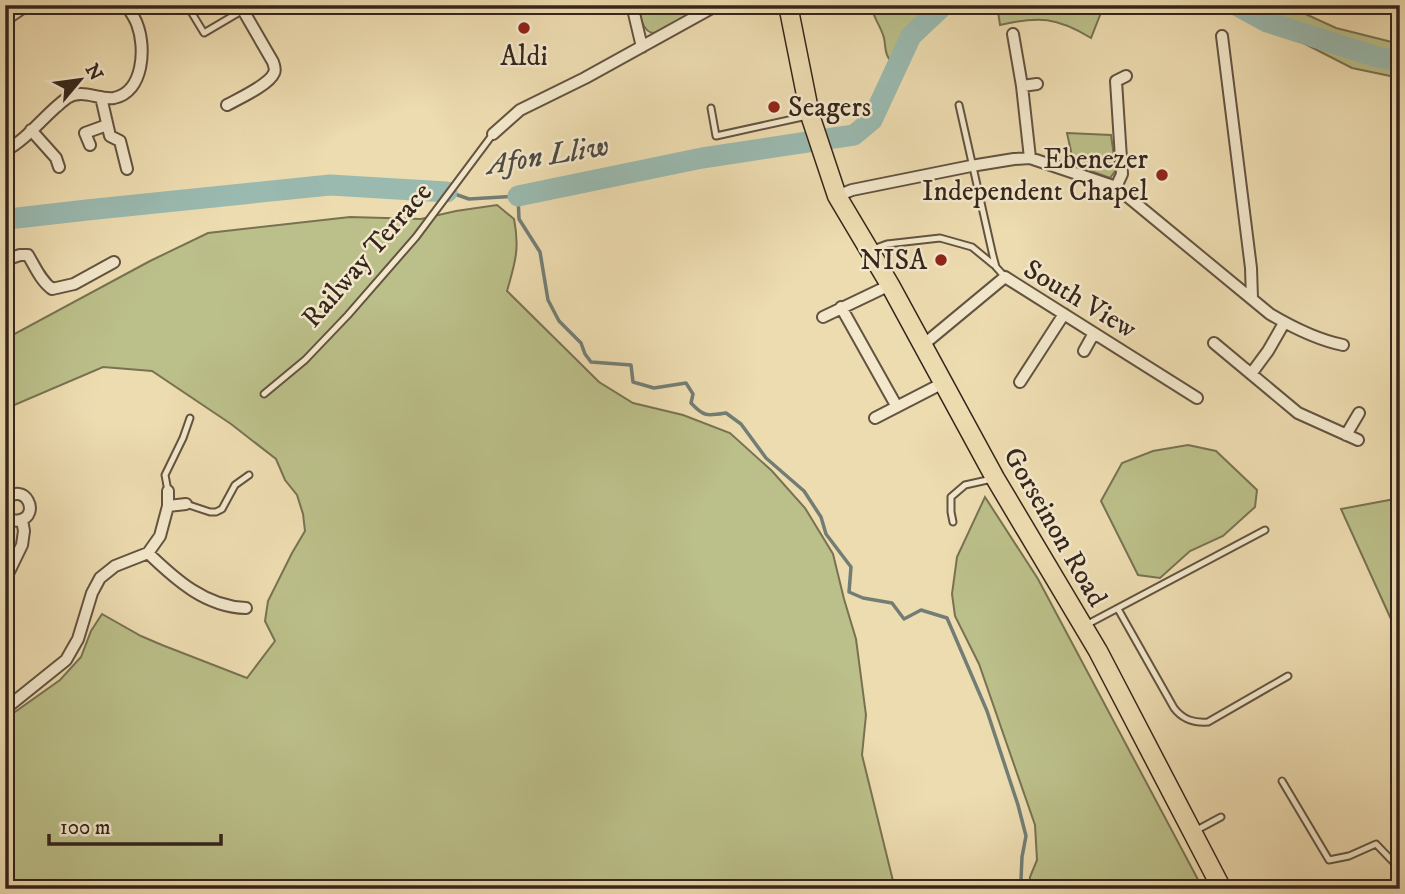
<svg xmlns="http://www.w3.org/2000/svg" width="1405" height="894" font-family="'IM FELL DW Pica',serif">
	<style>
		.green { fill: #bbbf89; stroke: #787252; stroke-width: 2 }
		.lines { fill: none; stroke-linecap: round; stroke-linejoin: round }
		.stream { stroke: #727e75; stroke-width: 3.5 }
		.river { stroke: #9abab0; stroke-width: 21 }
		.service-casing { stroke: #635341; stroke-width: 9 }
		.minor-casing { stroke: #635341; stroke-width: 14 }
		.primary-casing { stroke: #35251c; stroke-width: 21 }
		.service { stroke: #f3e8cc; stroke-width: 5 }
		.minor { stroke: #f3e8cc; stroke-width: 10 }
		.primary { stroke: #eddcb0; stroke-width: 18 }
		.poi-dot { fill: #8f2418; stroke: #f3e8cc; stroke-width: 2.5 }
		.labels { text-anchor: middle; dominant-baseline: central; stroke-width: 5; stroke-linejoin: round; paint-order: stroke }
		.poi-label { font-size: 28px; fill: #35251c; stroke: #f3e8cc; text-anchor: end }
		.street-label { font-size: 28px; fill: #35251c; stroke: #f3e8cc }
		.water-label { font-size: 30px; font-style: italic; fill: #4e4a41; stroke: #f3e8cc }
	</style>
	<rect width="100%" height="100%" fill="#eddcb0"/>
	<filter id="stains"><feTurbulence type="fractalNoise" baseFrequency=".00286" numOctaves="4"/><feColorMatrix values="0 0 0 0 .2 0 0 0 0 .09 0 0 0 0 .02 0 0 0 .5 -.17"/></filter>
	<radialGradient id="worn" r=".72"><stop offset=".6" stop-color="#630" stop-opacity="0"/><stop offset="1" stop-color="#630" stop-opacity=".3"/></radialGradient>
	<path class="green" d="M642,5H694L695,12C686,17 663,33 654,33C648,33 644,27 642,22C640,16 640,11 642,5Z
		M871,5H930L905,30L897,55L890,60C884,53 886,47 884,38C881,26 873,18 871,5Z
		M997,5H1104L1091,38C1057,17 1038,16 1000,25Z
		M1219,5H1286L1336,28L1400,44V78L1352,68L1274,28Z
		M1067,133L1111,135L1116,170L1110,178L1074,165Z
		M497,205L514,219C520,249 515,263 507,291L599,382L633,403L683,415L730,433L772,471L805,508L833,554L844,599L856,639L866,715L862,755L895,889H5V719L60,680L81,657L91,631L102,614L141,636L162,645L247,678L275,641L265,621L268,601L292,553L305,531L303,514L297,495L285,480L276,459L231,424L152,371L103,367L5,409V339L150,261L208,233L350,217L421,219L456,211Z
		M1188,445L1216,451L1257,490L1255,507L1223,536L1190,551L1160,578L1138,575L1101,501L1122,463L1153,451Z
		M985,497L1038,579L1203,889H1029L1030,877L1037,860L1035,825L979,664L955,616L952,594L957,557Z
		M1400,498V639L1341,509Z"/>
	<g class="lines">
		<path class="stream" d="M449,192L469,199L518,196L519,219L540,252L548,300L559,321L581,343L585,354L591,362L631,365L633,382L654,388L686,383L693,394L691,403C704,417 707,416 726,413L741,424L766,458L804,491L821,517L826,534L851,567L849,592L863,598L892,603L904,619L921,610L947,618L987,711L1018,805L1026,836L1022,857L1021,880L1022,889"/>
		<path class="river" d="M1236,5L1267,22L1377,57L1400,61
			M518,196L702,158L854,135L872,120L911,36L944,5
			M5,220L17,218L87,210L330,185L447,192"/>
		<defs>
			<path id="service" d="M187,5L204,33L243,10
				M959,105L993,256L996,267L1005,277
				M711,108L716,136L807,116
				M873,249L887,244L940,238L972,247L994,265
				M264,394L305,360L348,315L416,237L493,134
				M168,491L165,475L183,438L190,418
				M186,504L210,512H216L222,509L235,485L249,475
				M953,522L951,512V497L965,485L992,479
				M1118,609L1174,708C1183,720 1194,723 1208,722L1288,676
				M1086,625L1265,530
				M1282,781L1329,860L1349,856L1376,844L1400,869
				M1195,831L1221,817"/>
			<path id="minor" d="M632,5L642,47
				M5,20L27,5
				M1013,34L1022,86L1030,158
				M1222,36L1251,268L1252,299
				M1022,86L1037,84
				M101,97L110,136L120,141L127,169
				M227,105C238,99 269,85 274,73C276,69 274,66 273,62L240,5
				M31,130L56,158L59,167
				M493,134L520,110L585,78L717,5
				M90,145L85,133L107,125
				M5,151C29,138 45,114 67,98C82,88 98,100 114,98C144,92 146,47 137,24C135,18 130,11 126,5
				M1116,187L1122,174L1116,81L1126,76
				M837,196L852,190L971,166L1014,159L1030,158L1116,187L1270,314C1292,327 1318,340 1343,345
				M5,260L20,255H28C35,267 41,281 52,289L74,284L114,262
				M841,307L897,407
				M823,317L890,285
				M1214,343L1298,413L1358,440
				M923,345L1005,277L1197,398
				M1084,351L1094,333
				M1251,374L1268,351L1284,323
				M1020,382L1064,314
				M875,418L943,383
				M1346,435L1359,413
				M5,500C25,480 41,515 20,520C14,522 10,519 5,515
				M168,506L186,504
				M148,553C176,580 206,607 246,608
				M5,580L22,545L24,531L22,520
				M5,709L66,660L78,639L92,593L100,578L115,566L148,553L160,536L168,506V491"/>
			<path id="primary" d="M788,5L810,115L837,196L890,285L995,478L1098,651L1222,889"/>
		</defs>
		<use href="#service" class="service-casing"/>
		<use href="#minor" class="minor-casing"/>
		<use href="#primary" class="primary-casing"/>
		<use href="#service" class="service"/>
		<use href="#minor" class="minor"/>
		<use href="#primary" class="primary"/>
	</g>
	<g class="poi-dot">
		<circle cx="524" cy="28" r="7"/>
		<circle cx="774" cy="107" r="7"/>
		<circle cx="1162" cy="175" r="7"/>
		<circle cx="941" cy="260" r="7"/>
	</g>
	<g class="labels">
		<g class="poi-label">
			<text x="524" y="56" text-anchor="middle">Aldi</text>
			<text x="788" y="107" text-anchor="start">Seagers</text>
			<text x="1148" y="159">Ebenezer<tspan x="1148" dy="32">Independent Chapel</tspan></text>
			<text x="927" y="260">NISA</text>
		</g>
		<g class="street-label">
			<text transform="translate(367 255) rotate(-49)">Railway Terrace</text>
			<text transform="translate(1080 299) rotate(31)">South View</text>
			<text transform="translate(1055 527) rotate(60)">Gorseinon Road</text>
		</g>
		<g class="water-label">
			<text transform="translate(548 156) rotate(-9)">Afon Lliw</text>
		</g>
	</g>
	<rect width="1405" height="894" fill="none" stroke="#eddcb0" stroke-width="28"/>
	<rect x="7" y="7" width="1391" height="880" fill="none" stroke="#35251c" stroke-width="3.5"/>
	<rect x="14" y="14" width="1377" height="866" fill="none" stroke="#35251c" stroke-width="2"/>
	<g transform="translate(80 80) rotate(61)" stroke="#f3e8cc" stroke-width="5" paint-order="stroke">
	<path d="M0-5L12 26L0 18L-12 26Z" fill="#35251c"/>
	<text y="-10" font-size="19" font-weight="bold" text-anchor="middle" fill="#35251c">N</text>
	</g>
	<path d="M49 834v10h172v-10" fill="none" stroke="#35251c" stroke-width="3.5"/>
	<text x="60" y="834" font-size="21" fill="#35251c" stroke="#f3e8cc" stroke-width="5" paint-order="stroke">100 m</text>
	<rect width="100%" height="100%" filter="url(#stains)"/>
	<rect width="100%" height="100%" fill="url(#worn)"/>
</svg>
